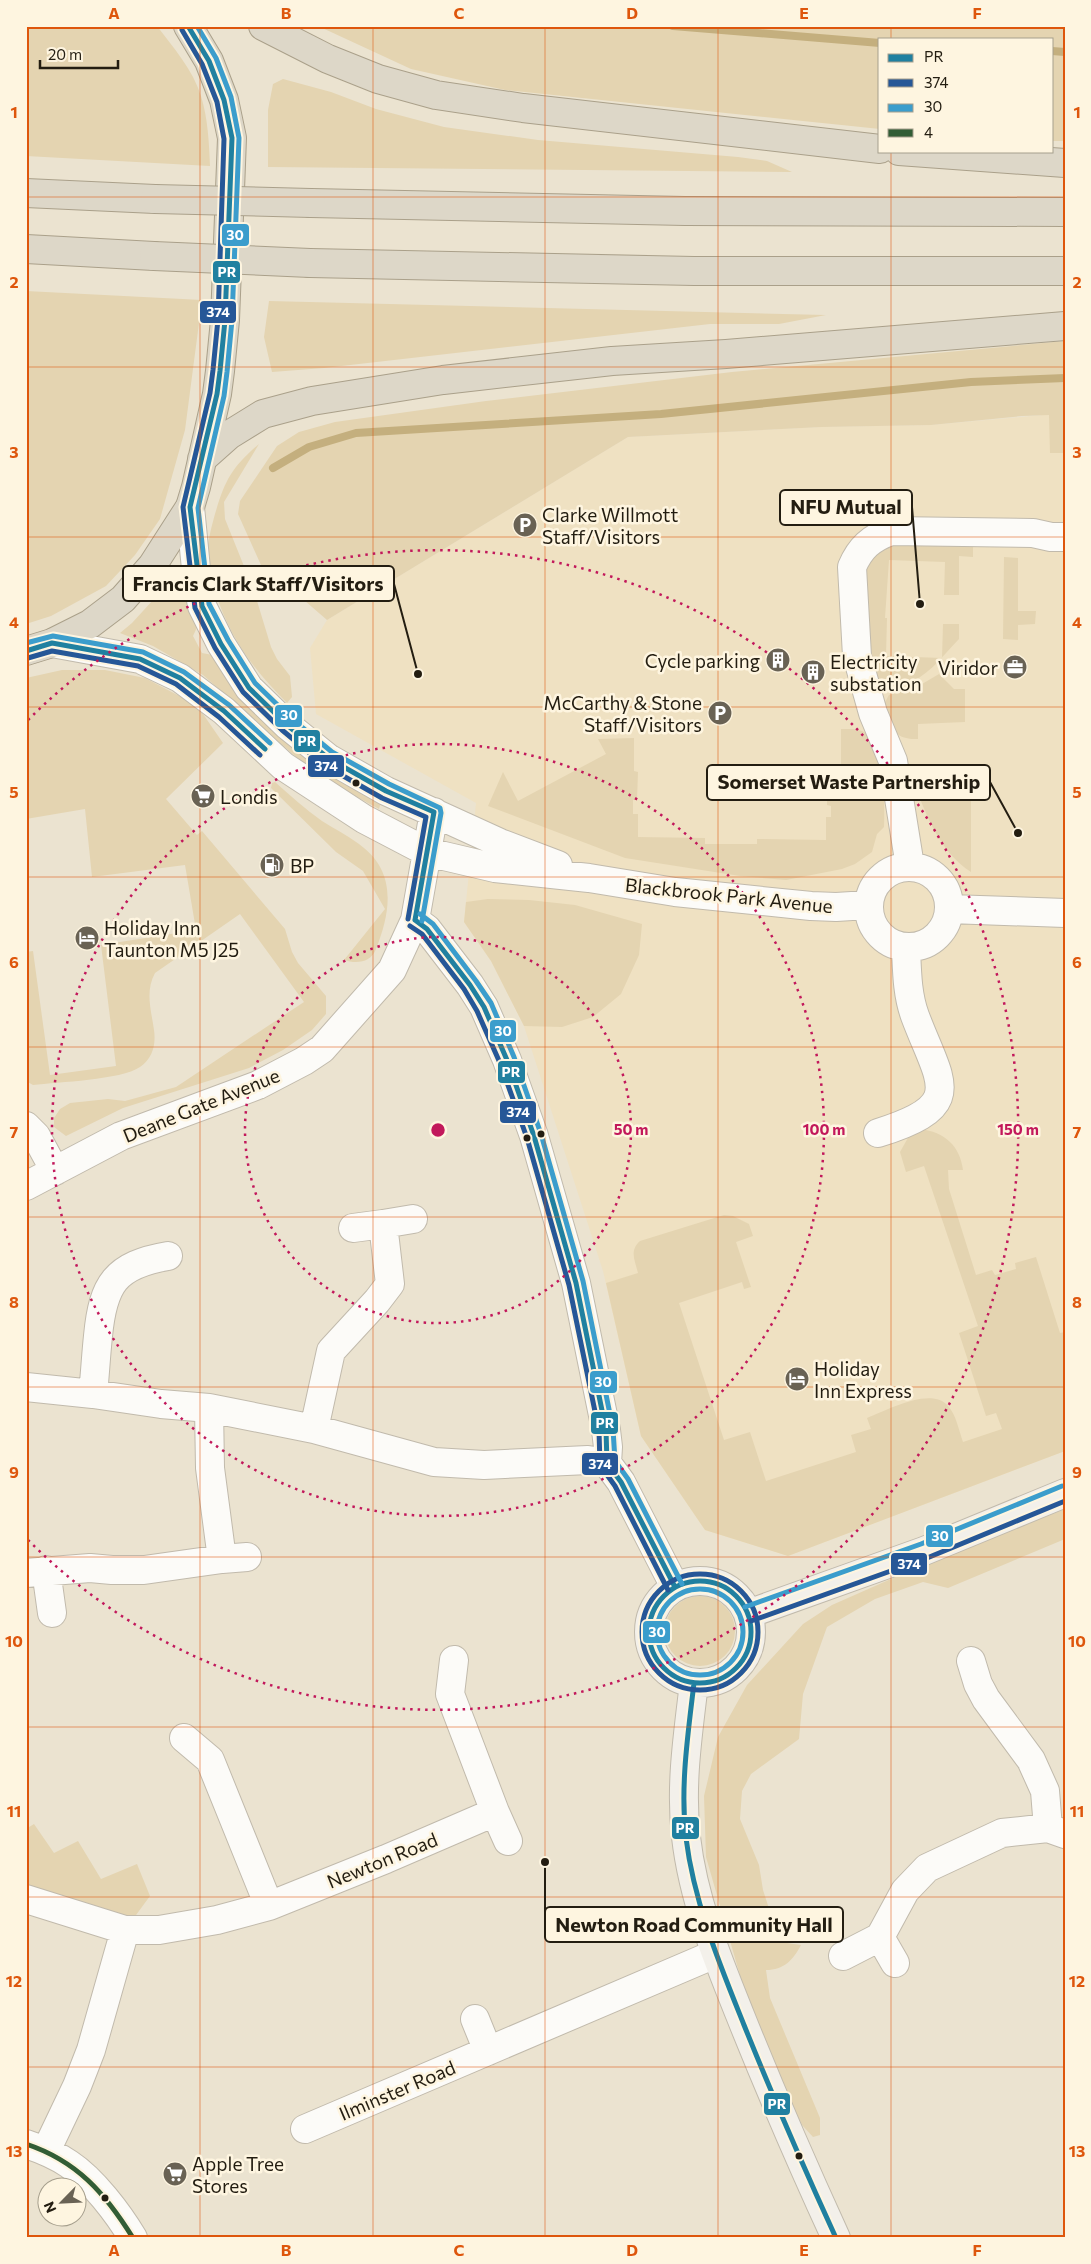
<svg xmlns="http://www.w3.org/2000/svg" width="1091" height="2264" font-family="Commissioner,sans-serif">
	<style>
		.built { fill: #efe1c2 }
		.green { fill: #e4d4b1 }
		.lines { fill: none; stroke-linecap: round; stroke-linejoin: round }
		.stream { stroke: #c4af7e; stroke-width: 8 }
		.street-casing { stroke: #c1baac; stroke-width: 30 }
		.secondary-casing { stroke: #c1baac; stroke-width: 30 }
		.highway-casing { stroke: #aaa08a; stroke-width: 30 }
		.street { stroke: #fcfbf8; stroke-width: 28 }
		.secondary { stroke: #f3f0ea; stroke-width: 28 }
		.highway { stroke: #ddd7c8; stroke-width: 28 }
		.highway-bridge-casing { stroke: #aaa08a; stroke-width: 30; stroke-linecap: butt }
		.highway-bridge { stroke: #ddd7c8; stroke-width: 28 }
		.bus-1-casing { stroke: #fef5e0; stroke-width: 9 }
		.bus-2-casing { stroke: #fef5e0; stroke-width: 9 }
		.bus-3-casing { stroke: #fef5e0; stroke-width: 9 }
		.bus-4-casing { stroke: #fef5e0; stroke-width: 9 }
		.bus-1 { stroke: #2080a0; stroke-width: 5 }
		.bus-2 { stroke: #265797; stroke-width: 5 }
		.bus-3 { stroke: #3b9dcc; stroke-width: 5 }
		.bus-4 { stroke: #325d35; stroke-width: 5 }
		.grid { fill: none; stroke: #de560c; stroke-width: 1; stroke-opacity: 0.55 }
		.ring { fill: none; stroke: #c2185b; stroke-width: 2.5; stroke-dasharray: 2.5 5 }
		.bus-dot { fill: #231d11; stroke: #fef5e0; stroke-width: 2 }
		.labels { text-anchor: middle; dominant-baseline: central; stroke-width: 5; stroke-linejoin: round; paint-order: stroke }
		.poi-label { font-size: 19px; fill: #231d11; stroke: #fef5e0; text-anchor: start }
		.street-label { font-size: 19px; fill: #231d11; stroke: #fef5e0 }
		.centre { fill: #c2185b; stroke: #fef5e0; stroke-width: 2.5 }
		.ring-label { font-size: 15px; text-anchor: middle; font-weight: bold; fill: #c2185b; stroke: #fef5e0; stroke-width: 5; stroke-linejoin: round; paint-order: stroke }
		.leader { fill: none; stroke: #231d11; stroke-width: 2 }
		.callout-dot { fill: #231d11; stroke: #fef5e0; stroke-width: 2 }
		.callout { fill: #fef5e0; stroke: #231d11; stroke-width: 2 }
		.callout-label { font-size: 20px; text-anchor: middle; font-weight: bold; fill: #231d11 }
		.line-badge { stroke: #fef5e0; stroke-width: 2 }
		.badge-label { font-size: 14px; text-anchor: middle; font-weight: bold; fill: #fff }
		.neatline { fill: none; stroke: #de560c; stroke-width: 2 }
		.grid-label { font-size: 16px; text-anchor: middle; font-weight: bold; fill: #de560c }
	</style>
	<rect width="100%" height="100%" fill="#ebe3d0"/>
	<path class="built" d="M1065,413V1451L788,1556L705,1530L641,1436L603,1271L524,1026L491,961L464,922L476,803L316,714L310,648L327,620L628,437L822,427L931,425Z"/>
	<path class="green" d="M26,26H157C173,47 193,70 201,96C208,119 209,142 210,166L26,156Z
		M318,26H1065V141H1052V39H880V129L505,90L411,69Z
		M283,79L331,92L376,109L444,127L538,140L738,157L767,161L792,172L268,167V110L273,84Z
		M26,291L202,300L185,430L160,519L135,555L106,586L51,616L26,624Z
		M269,301L309,302L826,315L779,324H710L324,368L272,372L264,337Z
		M1065,341V453H1050L1049,415L1022,416L931,425L822,427L628,437L327,620L297,594H274L238,514L240,501L277,446L299,432L335,422L486,401L732,372Z
		M259,444L224,502L225,519L254,591L271,647L277,659L290,676L292,697L287,703C252,668 231,639 215,592C212,582 207,569 207,559C207,543 211,529 215,514C225,480 232,467 259,444Z
		M889,545H973V557L959,556V595H944L945,562L889,560L885,618H887L886,656L942,658L943,624H959V639C945,653 932,672 913,681C904,685 889,685 879,687C873,662 857,580 870,560C874,554 883,549 889,545Z
		M1004,557L1018,558V611H1036L1035,624L1018,625V640L1003,639Z
		M175,576H178L183,583L199,623L193,636L202,653L218,656L381,802L379,809L335,785L303,763L203,675L153,646L120,633L132,623Z
		M62,670H105L145,678L187,700L203,714L223,743L166,799L197,835L202,831L285,929L292,952L298,963L326,996V1014L312,1030L283,1050L249,1068L123,1108L66,1136L54,1127V1118L60,1109L70,1103L108,1099L125,1101L176,1087L304,1002L240,914L155,973C145,992 151,1009 154,1030C156,1044 153,1058 140,1067C121,1080 58,1082 33,1085L26,1081V952L33,951L50,1075L116,1066L101,945L196,930L185,865L92,877L85,809L26,819V678Z
		M939,674L954,689H965V722L918,724V739C891,740 892,725 884,704L889,695L917,687Z
		M841,729C848,729 857,728 864,732C884,745 885,805 884,827L877,834L872,852L855,864L842,869L786,880L740,876L625,858L488,806L503,772L518,801L606,754L598,739L634,738V771L638,772L637,800H633V814H638V837L705,838V844H757V839L826,840V817H831V806L827,805V774L841,773Z
		M927,765L939,767L940,784H971V872C939,851 926,815 913,780L914,773Z
		M275,782C290,795 305,809 322,821C336,830 351,837 364,848C397,875 390,914 376,949C371,963 356,964 344,960L385,909L363,871L336,852L271,788L272,783Z
		M488,899L529,900L575,905L642,924L639,955L621,994L593,1017L562,1027L524,1026L491,961L464,922L466,902Z
		M920,1129C945,1132 960,1146 963,1170H948L949,1189L976,1275L992,1270L995,1275L1016,1269L1015,1263L1036,1257L1060,1333L1065,1332V1451L788,1556L705,1530L641,1436L606,1283L638,1273C635,1260 629,1251 640,1241L724,1215L733,1216L749,1224L753,1236L736,1242L751,1287L744,1289L742,1282L679,1303L724,1440L750,1432L766,1481L856,1452L851,1435L871,1429L867,1418C887,1410 932,1386 948,1406C956,1414 959,1431 963,1442L1002,1429L996,1413L986,1416L959,1333L978,1326L924,1166L906,1172L900,1152L909,1136Z
		M1065,1509V1539L948,1588L923,1582L875,1599L827,1627L803,1694L799,1739L751,1774L742,1791L740,1819L759,1865L763,1890L775,1927L787,1943L801,1945C793,1960 784,1970 766,1970L770,1998L820,2118V2135L813,2137L802,2125L780,2079L741,1979L706,1857L704,1796L718,1737L747,1685L803,1624L832,1605L909,1571Z
		M665 1631a35 35 0 1 1 70 0a35 35 0 1 1-70 0Z
		M34,1824L54,1853L78,1841L101,1879L137,1864L150,1896L125,1930L26,1897V1829Z"/>
	<g class="lines">
		<path class="stream" d="M673,26L880,43
			M1052,51L1065,52
			M273,468L309,447L356,433L661,414L971,382L1065,378"/>
		<defs>
			<path id="street" d="M190,507L196,569L202,606L221,644L249,688L287,725L328,758L386,791L500,843L558,865
				M52,643L140,659L180,678L224,711L283,766L364,819L427,852L495,868L589,878L675,892L811,906L836,907L868,905
				M910,866L893,761L873,713L857,656L852,567C860,548 871,538 891,531L1033,533L1051,537H1065
				M869 907a40 40 0 1 1 80 0a40 40 0 1 1-80 0Z
				M949,909L1065,913
				M415,920L427,929L470,985L484,1007L507,1060L534,1136L576,1283L606,1430L608,1447L607,1463L621,1482L675,1587
				M26,1126L36,1136L55,1171
				M878,1133C967,1105 941,1085 915,1016C907,994 907,971 906,948
				M26,1186L121,1136L258,1085L304,1061L322,1049L392,970L415,920L434,812
				M383,1224L413,1219
				M26,1387L93,1394L161,1404L209,1408L314,1429L434,1462L484,1465L588,1460L607,1463
				M93,1394C95,1374 96,1355 98,1336C103,1284 115,1265 168,1256
				M314,1429L331,1351L377,1301L390,1284L383,1224L353,1228
				M222,1559L247,1557
				M46,1570L52,1613
				M26,1573L90,1568L112,1570H144L222,1559L210,1468L209,1408
				M971,1661L978,1684L986,1699L1031,1760L1045,1791L1048,1828
				M184,1738L210,1760L269,1906
				M495,1812L508,1841
				M26,1899L125,1930H159L217,1920L269,1906L386,1859L495,1812L450,1694L454,1660
				M843,1956L880,1937
				M895,1963L880,1937L905,1891L927,1868L1002,1833L1048,1828L1065,1834
				M475,2019L488,2051
				M305,2129L715,1954
				M26,2144C41,2149 56,2155 69,2164C93,2180 118,2213 133,2238
				M46,2151L77,2086L91,2050L125,1930"/>
			<path id="secondary" d="M649 1632a51 51 0 1 1 102 0a51 51 0 1 1-102 0Z
				M748,1614L924,1551L1065,1493
				M694,1683C688,1734 680,1785 686,1837C693,1899 717,1958 740,2015C770,2090 802,2164 836,2238"/>
			<path id="highway" d="M263,26L328,59L378,79L436,95L523,108L880,149
				M899,151L1065,163
				M26,193L155,199
				M311,203L685,211L1065,212
				M26,249L154,256
				M310,263L694,271H1065
				M202,459L229,435L263,414L312,401L443,380L612,361L726,354L1065,326
				M26,651L52,643L90,624L123,599L152,566L190,507L196,487L217,394L220,371L225,320L232,138L224,100L209,61L188,26"/>
		</defs>
		<use href="#street" class="street-casing"/>
		<use href="#secondary" class="secondary-casing"/>
		<use href="#highway" class="highway-casing"/>
		<use href="#street" class="street"/>
		<use href="#secondary" class="secondary"/>
		<use href="#highway" class="highway"/>
		<defs>
			<path id="highway-bridge" d="M155,199L311,203
				M154,256L310,263"/>
		</defs>
		<use href="#highway-bridge" class="highway-bridge-casing"/>
		<use href="#highway-bridge" class="highway-bridge"/>
		<defs>
			<path id="bus-1" d="M188,26L209,61L224,100L232,138L225,320L220,371L217,394L190,507L202,606L221,644L249,688L287,725L328,758L386,791L434,812L415,920
				M26,651L52,643L140,659L180,678L224,711L265,749
				M415,920L427,929L470,985L484,1007L507,1060L534,1136L576,1283L606,1430L607,1463L621,1482L675,1587
				M649 1632a51 51 0 1 1 102 0a51 51 0 1 1-102 0Z
				M694,1683C688,1734 680,1786 686,1838C694,1903 720,1965 744,2025C773,2097 804,2168 836,2238"/>
			<path id="bus-2" d="M182,30L202,64L217,102L224,139L218,319L213,370L210,393L183,507L195,608L215,648L243,692L282,730L324,765L382,798L426,817L408,919
				M28,658L52,651L138,666L176,684L219,717L260,755
				M410,926L422,934L464,989L477,1011L500,1063L527,1138L569,1285L599,1431L600,1465L615,1486L668,1590
				M642 1632a58 58 0 1 1 116 0a58 58 0 1 1-116 0Z
				M751,1621L927,1558L1065,1501"/>
			<path id="bus-3" d="M197,26L216,58L231,97L239,138L232,320L227,372L224,396L198,508L209,604L228,640L255,683L292,719L332,752L389,784L440,808L441,813L422,921
				M26,643L53,636L143,652L184,672L229,705L270,743
				M420,914L433,924L476,981L491,1003L514,1057L541,1134L583,1281L613,1429L615,1461L628,1479L682,1584
				M657 1632a43 43 0 1 1 86 0a43 43 0 1 1-86 0Z
				M745,1607L921,1544L1062,1486"/>
			<path id="bus-4" d="M26,2144C77,2161 105,2193 133,2238"/>
		</defs>
		<use href="#bus-1" class="bus-1-casing"/>
		<use href="#bus-2" class="bus-2-casing"/>
		<use href="#bus-3" class="bus-3-casing"/>
		<use href="#bus-4" class="bus-4-casing"/>
		<use href="#bus-1" class="bus-1"/>
		<use href="#bus-2" class="bus-2"/>
		<use href="#bus-3" class="bus-3"/>
		<use href="#bus-4" class="bus-4"/>
	</g>
	<path class="grid" d="M200,26V2238M373,26V2238M545,26V2238M718,26V2238M891,26V39M891,151V2238M26,197H1065M26,367H1065M26,537H1065M26,707H1065M26,877H1065M26,1047H1065M26,1217H1065M26,1387H1065M26,1557H1065M26,1727H1065M26,1897H1065M26,2067H1065"/>
	<g class="ring">
		<circle cx="438" cy="1130" r="193"/>
		<circle cx="438" cy="1130" r="386"/>
		<path d="M28 720A580 580 0 1 1 28 1540"/>
	</g>
	<defs>
		<symbol id="parking-disc" viewBox="-11 -11 22 22"><circle r="9.5" fill="#696254" stroke="#fef5e0"/><path d="M-3.5-5.5H1a3.5 3.5 0 0 1 0 7H-1V5.5H-3.5ZM-1-3.4V-.6H.8a1.4 1.4 0 0 0 0-2.8Z" fill="#fff"/></symbol>
		<symbol id="building-disc" viewBox="-11 -11 22 22"><circle r="9.5" fill="#696254" stroke="#fef5e0"/><path d="M-4-6H4V6H1V3H-1V6H-4ZM-2.5-4.3h1.7v1.8h-1.7ZM.8-4.3h1.7v1.8H.8ZM-2.5-1h1.7V.8h-1.7ZM.8-1h1.7V.8H.8Z" fill="#fff"/></symbol>
		<symbol id="office-disc" viewBox="-11 -11 22 22"><circle r="9.5" fill="#696254" stroke="#fef5e0"/><path d="M-6-3h4V-5.5h4V-3h4V5H-6ZM-1-4.5V-3h2v-1.5ZM-6 0V1H6V0Z" fill="#fff"/></symbol>
		<symbol id="supermarket-disc" viewBox="-11 -11 22 22"><circle r="9.5" fill="#696254" stroke="#fef5e0"/><path d="M-6-5.5h2.5l.6 2H6L4.5 2H-2.5L-4.4-4H-6ZM-1.5 3.2a1.3 1.3 0 1 0 .1 0ZM3 3.2a1.3 1.3 0 1 0 .1 0Z" fill="#fff"/></symbol>
		<symbol id="fuel-disc" viewBox="-11 -11 22 22"><circle r="9.5" fill="#696254" stroke="#fef5e0"/><path d="M-5.5-6h7V0h2V4h1.3V-2.5L3-4.5l.8-.8L6-3V5H2.5V1h-1V6h-7ZM-4.2-4.7v3.2H.2V-4.7Z" fill="#fff"/></symbol>
		<symbol id="hotel-disc" viewBox="-11 -11 22 22"><circle r="9.5" fill="#696254" stroke="#fef5e0"/><path d="M-6-4.5h1.5V1H6V5H4.5V3h-9V5H-6ZM-4 0a1.8 1.8 0 1 1 3.6 0ZM.5 0V-2.5h3Q6-2.5 6 0Z" fill="#fff"/></symbol>
	</defs>
	<g fill-rule="evenodd">
		<use href="#parking-disc" x="511" y="511" width="28" height="28"/>
		<use href="#building-disc" x="764" y="646" width="28" height="28"/>
		<use href="#office-disc" x="1001" y="653" width="28" height="28"/>
		<use href="#building-disc" x="799" y="658" width="28" height="28"/>
		<use href="#parking-disc" x="706" y="699" width="28" height="28"/>
		<use href="#supermarket-disc" x="189" y="782" width="28" height="28"/>
		<use href="#fuel-disc" x="258" y="851" width="28" height="28"/>
		<use href="#hotel-disc" x="73" y="924" width="28" height="28"/>
		<use href="#hotel-disc" x="783" y="1365" width="28" height="28"/>
		<use href="#supermarket-disc" x="161" y="2160" width="28" height="28"/>
	</g>
	<g class="bus-dot">
		<circle cx="356" cy="783" r="4.5"/>
		<circle cx="541" cy="1134" r="4.5"/>
		<circle cx="527" cy="1138" r="4.5"/>
		<circle cx="799" cy="2156" r="4.5"/>
		<circle cx="105" cy="2198" r="4.5"/>
	</g>
	<g class="labels">
		<g class="poi-label">
			<text x="542" y="514">Clarke Willmott<tspan x="542" dy="22">Staff/Visitors</tspan></text>
			<text x="760" y="660" text-anchor="end">Cycle parking</text>
			<text x="830" y="661">Electricity<tspan x="830" dy="22">substation</tspan></text>
			<text x="998" y="667" text-anchor="end">Viridor</text>
			<text x="702" y="702" text-anchor="end">McCarthy &amp; Stone<tspan x="702" dy="22">Staff/Visitors</tspan></text>
			<text x="220" y="796">Londis</text>
			<text x="290" y="865">BP</text>
			<text x="104" y="927">Holiday Inn<tspan x="104" dy="22">Taunton M5 J25</tspan></text>
			<text x="814" y="1368">Holiday<tspan x="814" dy="22">Inn Express</tspan></text>
			<text x="192" y="2163">Apple Tree<tspan x="192" dy="22">Stores</tspan></text>
		</g>
		<g class="street-label">
			<text transform="translate(729 895) rotate(6)">Blackbrook Park Avenue</text>
			<text transform="translate(201 1105) rotate(-22)">Deane Gate Avenue</text>
			<text transform="translate(382 1860) rotate(-22)">Newton Road</text>
			<text transform="translate(397 2090) rotate(-23)">Ilminster Road</text>
		</g>
	</g>
	<circle cx="438" cy="1130" r="8" class="centre"/>
	<g class="ring-label">
		<text x="631" y="1135">50 m</text>
		<text x="824" y="1135">100 m</text>
		<text x="1018" y="1135">150 m</text>
	</g>
	<path class="leader" d="M920 604L912 507M418 674L394 584M1018 833L990 782M545 1862L545 1925"/>
	<g class="callout-dot">
		<circle cx="920" cy="604" r="5"/>
		<circle cx="418" cy="674" r="5"/>
		<circle cx="1018" cy="833" r="5"/>
		<circle cx="545" cy="1862" r="5"/>
	</g>
	<g class="callout">
		<rect x="780" y="490" width="132" height="35" rx="5"/>
		<rect x="123" y="566" width="271" height="35" rx="5"/>
		<rect x="707" y="765" width="283" height="35" rx="5"/>
		<rect x="545" y="1907" width="298" height="35" rx="5"/>
	</g>
	<g class="callout-label">
		<text x="846" y="514">NFU Mutual</text>
		<text x="258" y="591">Francis Clark Staff/Visitors</text>
		<text x="849" y="789">Somerset Waste Partnership</text>
		<text x="694" y="1932">Newton Road Community Hall</text>
	</g>
	<g class="line-badge">
		<rect x="221" y="223" width="29" height="24" rx="5" fill="#3b9dcc"/>
		<rect x="212" y="260" width="29" height="24" rx="5" fill="#2080a0"/>
		<rect x="199" y="300" width="38" height="24" rx="5" fill="#265797"/>
		<rect x="274" y="704" width="29" height="24" rx="5" fill="#3b9dcc"/>
		<rect x="293" y="729" width="28" height="24" rx="5" fill="#2080a0"/>
		<rect x="307" y="754" width="38" height="24" rx="5" fill="#265797"/>
		<rect x="489" y="1019" width="28" height="24" rx="5" fill="#3b9dcc"/>
		<rect x="497" y="1060" width="29" height="24" rx="5" fill="#2080a0"/>
		<rect x="499" y="1100" width="38" height="24" rx="5" fill="#265797"/>
		<rect x="589" y="1370" width="29" height="24" rx="5" fill="#3b9dcc"/>
		<rect x="590" y="1411" width="29" height="24" rx="5" fill="#2080a0"/>
		<rect x="581" y="1452" width="38" height="24" rx="5" fill="#265797"/>
		<rect x="925" y="1524" width="29" height="24" rx="5" fill="#3b9dcc"/>
		<rect x="890" y="1552" width="38" height="24" rx="5" fill="#265797"/>
		<rect x="642" y="1620" width="29" height="24" rx="5" fill="#3b9dcc"/>
		<rect x="671" y="1816" width="29" height="24" rx="5" fill="#2080a0"/>
		<rect x="763" y="2092" width="28" height="24" rx="5" fill="#2080a0"/>
	</g>
	<g class="badge-label">
		<text x="235" y="240">30</text>
		<text x="227" y="277">PR</text>
		<text x="218" y="317">374</text>
		<text x="289" y="720">30</text>
		<text x="307" y="746">PR</text>
		<text x="326" y="771">374</text>
		<text x="503" y="1036">30</text>
		<text x="511" y="1077">PR</text>
		<text x="518" y="1117">374</text>
		<text x="603" y="1387">30</text>
		<text x="605" y="1428">PR</text>
		<text x="600" y="1469">374</text>
		<text x="940" y="1541">30</text>
		<text x="909" y="1569">374</text>
		<text x="657" y="1637">30</text>
		<text x="685" y="1833">PR</text>
		<text x="777" y="2109">PR</text>
	</g>
	<rect width="1091" height="2264" fill="none" stroke="#fef5e0" stroke-width="55"/>
	<rect x="878" y="38" width="175" height="115" fill="#fef5e0" stroke="#a69f8d"/>
	<rect x="888" y="54" width="25" height="8" fill="#2080a0" stroke="#a69f8d"/>
	<text x="924" y="62" font-size="15" fill="#231d11">PR</text>
	<rect x="888" y="79" width="25" height="8" fill="#265797" stroke="#a69f8d"/>
	<text x="924" y="88" font-size="15" fill="#231d11">374</text>
	<rect x="888" y="104" width="25" height="8" fill="#3b9dcc" stroke="#a69f8d"/>
	<text x="924" y="112" font-size="15" fill="#231d11">30</text>
	<rect x="888" y="129" width="25" height="8" fill="#325d35" stroke="#a69f8d"/>
	<text x="924" y="138" font-size="15" fill="#231d11">4</text>
	<g transform="translate(62 2202) rotate(246)"><circle r="24" fill="#fef5e0" stroke="#a69f8d"/>
	<path d="M0-4L9 19L0 12L-9 19Z" fill="#696254"/>
	<text y="-8" font-size="14" font-weight="bold" text-anchor="middle" fill="#231d11">N</text>
	</g>
	<path d="M40 60v8h78v-8" fill="none" stroke="#231d11" stroke-width="2.5"/>
	<text x="48" y="60" font-size="15" fill="#231d11" stroke="#fef5e0" stroke-width="4" paint-order="stroke">20 m</text>
	<rect x="28" y="28" width="1036" height="2208" class="neatline"/>
	<g class="grid-label">
		<text x="114" y="19">A</text>
		<text x="286" y="19">B</text>
		<text x="459" y="19">C</text>
		<text x="632" y="19">D</text>
		<text x="804" y="19">E</text>
		<text x="977" y="19">F</text>
		<text x="14" y="118">1</text>
		<text x="1077" y="118">1</text>
		<text x="14" y="288">2</text>
		<text x="1077" y="288">2</text>
		<text x="14" y="458">3</text>
		<text x="1077" y="458">3</text>
		<text x="14" y="628">4</text>
		<text x="1077" y="628">4</text>
		<text x="14" y="798">5</text>
		<text x="1077" y="798">5</text>
		<text x="14" y="968">6</text>
		<text x="1077" y="968">6</text>
		<text x="14" y="1138">7</text>
		<text x="1077" y="1138">7</text>
		<text x="14" y="1308">8</text>
		<text x="1077" y="1308">8</text>
		<text x="14" y="1478">9</text>
		<text x="1077" y="1478">9</text>
		<text x="14" y="1647">10</text>
		<text x="1077" y="1647">10</text>
		<text x="14" y="1817">11</text>
		<text x="1077" y="1817">11</text>
		<text x="14" y="1987">12</text>
		<text x="1077" y="1987">12</text>
		<text x="14" y="2157">13</text>
		<text x="1077" y="2157">13</text>
		<text x="114" y="2256">A</text>
		<text x="286" y="2256">B</text>
		<text x="459" y="2256">C</text>
		<text x="632" y="2256">D</text>
		<text x="804" y="2256">E</text>
		<text x="977" y="2256">F</text>
	</g>
</svg>
